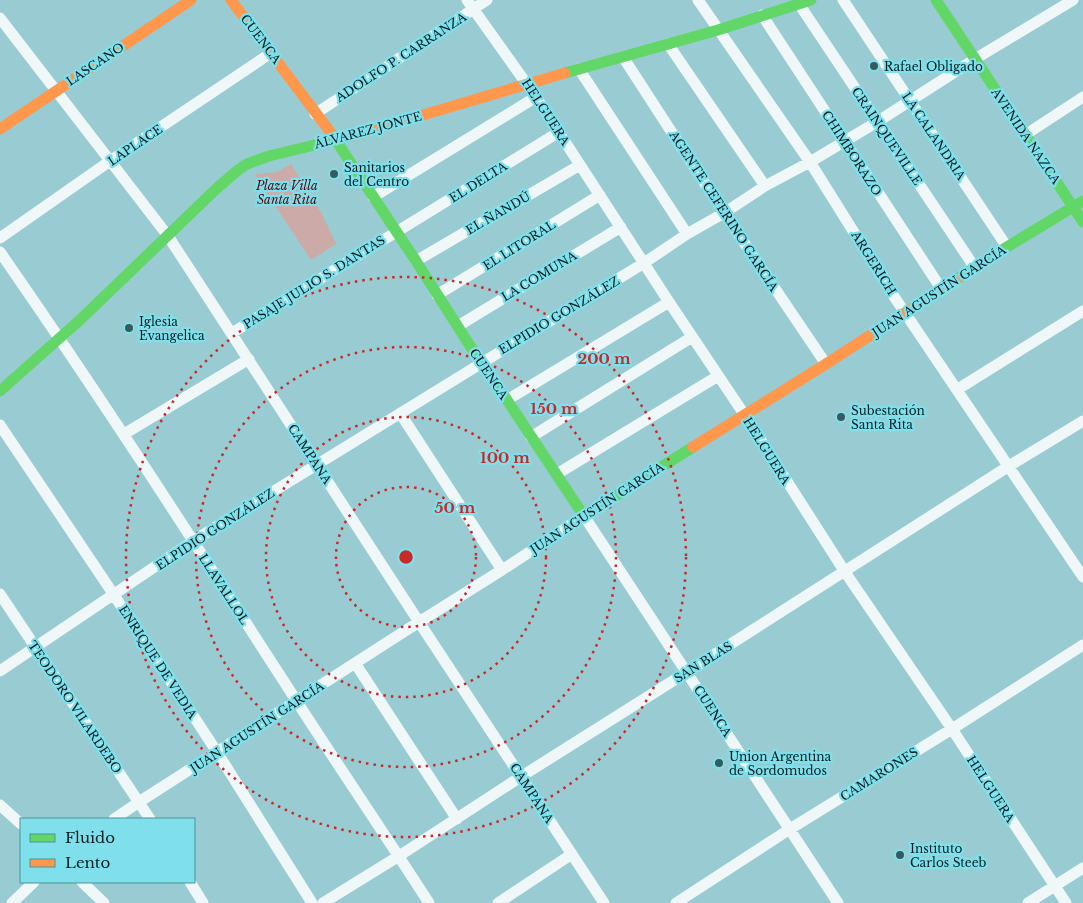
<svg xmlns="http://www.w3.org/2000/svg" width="1083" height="903" font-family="'Libre Baskerville',serif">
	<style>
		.green { fill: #ccaaa8 }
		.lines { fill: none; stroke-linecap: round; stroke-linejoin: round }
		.street { stroke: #f0f7f8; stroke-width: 11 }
		.fast { stroke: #63d668; stroke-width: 11 }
		.slow { stroke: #ff974d; stroke-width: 11 }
		.ring { fill: none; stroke: #cb2828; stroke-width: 2.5; stroke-dasharray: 2.5 5 }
		.poi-dot { fill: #355b5f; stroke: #7fe0eb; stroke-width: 2 }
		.labels { text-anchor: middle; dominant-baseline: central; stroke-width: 4.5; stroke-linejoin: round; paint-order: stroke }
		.street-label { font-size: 12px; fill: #001e21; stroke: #7fe0eb }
		.poi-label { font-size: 12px; fill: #001e21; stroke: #7fe0eb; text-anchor: start }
		.park-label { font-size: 12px; font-style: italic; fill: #5a0007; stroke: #7fe0eb }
		.centre { fill: #cb2828; stroke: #7fe0eb; stroke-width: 2.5 }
		.ring-label { font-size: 15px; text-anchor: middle; font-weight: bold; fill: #cb2828; stroke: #7fe0eb; stroke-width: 4.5; stroke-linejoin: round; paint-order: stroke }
	</style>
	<rect width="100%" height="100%" fill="#98ccd2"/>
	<path class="green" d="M291,164L322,214L336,244L311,260L255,175L257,174L277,172Z"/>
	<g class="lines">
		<path class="street" d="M467,0L536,97L669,302L744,414L845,572L952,729L1066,903
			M698,0L810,162L895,298L1083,577
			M843,0L1007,247
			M799,4L975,268
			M762,15L942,290
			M0,18L168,236L419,622L604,903
			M668,44L765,186
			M623,57L724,213L826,364
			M579,69L687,234
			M315,114L487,0
			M1025,135L1083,97
			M373,197L536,97
			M0,238L110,161L271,53
			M0,252C101,397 196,545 292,694C337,764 384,833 429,903
			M416,261L580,165
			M437,295L600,195
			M458,326L621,227
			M232,333L559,132
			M958,389L1083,311
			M507,400L669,302
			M400,413L502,570
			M0,425L114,595L217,752L312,903
			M124,434L249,359
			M531,437L692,337
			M557,474L718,376
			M0,594L150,819
			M355,663L457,819
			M0,671L193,541L644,263L687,234L724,213L765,186L810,162L877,122L975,59L1073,0
			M0,805L21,824
			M114,819L139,802L419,622L502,570L584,516L838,903
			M82,882L104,903
			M190,882L203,903
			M12,903L34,882
			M323,903L399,856L522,776L687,672L1009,466L1083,421
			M498,903L572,854
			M676,903L790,829L952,729L1083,645
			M1028,903L1083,868"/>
		<path class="fast" d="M936,0L1083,222
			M565,73L718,30L811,0
			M331,133L416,261L481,363L507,400L584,516L693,447
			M957,279L1007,247L1083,201
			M0,391L81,319L216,189L238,170L247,164L269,156L352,136"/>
		<path class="slow" d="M231,0L331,133
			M0,129L191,0
			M352,136L565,73
			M693,447L826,364L957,279"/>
	</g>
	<g class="ring">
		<circle cx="406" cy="557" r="70"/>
		<circle cx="406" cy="557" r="140"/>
		<circle cx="406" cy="557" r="210"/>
		<circle cx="406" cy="557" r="280"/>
	</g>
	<g class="poi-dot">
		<circle cx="874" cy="66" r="5"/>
		<circle cx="334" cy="174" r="5"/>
		<circle cx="129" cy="328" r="5"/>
		<circle cx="841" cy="417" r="5"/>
		<circle cx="719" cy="763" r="5"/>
		<circle cx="900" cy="855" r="5"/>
	</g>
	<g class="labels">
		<g class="street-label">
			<text transform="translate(261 39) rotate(53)">CUENCA</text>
			<text transform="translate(401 57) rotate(-33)">ADOLFO P. CARRANZA</text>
			<text transform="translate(95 64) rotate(-34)">LASCANO</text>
			<text transform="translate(546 112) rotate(57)">HELGUERA</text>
			<text transform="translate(368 130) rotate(-15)">ÁLVAREZ JONTE</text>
			<text transform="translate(887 136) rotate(56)">CRAINQUEVILLE</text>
			<text transform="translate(934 136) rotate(56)">LA CALANDRIA</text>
			<text transform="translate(1026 136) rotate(56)">AVENIDA NAZCA</text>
			<text transform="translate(135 145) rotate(-34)">LAPLACE</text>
			<text transform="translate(852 153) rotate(57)">CHIMBORAZO</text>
			<text transform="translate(478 182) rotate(-32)">EL DELTA</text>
			<text transform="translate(724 211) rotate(57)">AGENTE CEFERINO GARCÍA</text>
			<text transform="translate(498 213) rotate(-30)">EL ÑANDÚ</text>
			<text transform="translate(519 245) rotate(-32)">EL LITORAL</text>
			<text transform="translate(874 263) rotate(58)">ARGERICH</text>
			<text transform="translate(539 276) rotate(-31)">LA COMUNA</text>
			<text transform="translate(314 282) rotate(-32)">PASAJE JULIO S. DANTAS</text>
			<text transform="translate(939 291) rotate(-33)">JUAN AGUSTÍN GARCÍA</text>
			<text transform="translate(559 315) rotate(-31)">ELPIDIO GONZÁLEZ</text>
			<text transform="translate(489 374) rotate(56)">CUENCA</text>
			<text transform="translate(767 451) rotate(58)">HELGUERA</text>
			<text transform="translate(310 454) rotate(57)">CAMPANA</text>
			<text transform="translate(597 508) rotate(-33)">JUAN AGUSTÍN GARCÍA</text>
			<text transform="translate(215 529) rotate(-33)">ELPIDIO GONZÁLEZ</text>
			<text transform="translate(224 589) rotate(57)">LLAVALLOL</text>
			<text transform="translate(158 662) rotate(57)">ENRIQUE DE VEDIA</text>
			<text transform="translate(703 662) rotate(-32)">SAN BLAS</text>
			<text transform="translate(75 707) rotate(56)">TEODORO VILARDEBO</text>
			<text transform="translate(713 711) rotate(57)">CUENCA</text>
			<text transform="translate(257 727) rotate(-33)">JUAN AGUSTÍN GARCÍA</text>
			<text transform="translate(879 774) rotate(-32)">CAMARONES</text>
			<text transform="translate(991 789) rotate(57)">HELGUERA</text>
			<text transform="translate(532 793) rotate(57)">CAMPANA</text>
		</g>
		<g class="poi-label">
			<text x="884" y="66">Rafael Obligado</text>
			<text x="344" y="167">Sanitarios<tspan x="344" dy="14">del Centro</tspan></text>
			<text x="139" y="321">Iglesia<tspan x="139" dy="14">Evangelica</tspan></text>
			<text x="851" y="410">Subestación<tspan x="851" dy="14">Santa Rita</tspan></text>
			<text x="729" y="756">Union Argentina<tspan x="729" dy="14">de Sordomudos</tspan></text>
			<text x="910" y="848">Instituto<tspan x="910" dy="14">Carlos Steeb</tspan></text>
		</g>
		<g class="park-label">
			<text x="287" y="185">Plaza Villa<tspan x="287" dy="14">Santa Rita</tspan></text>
		</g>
	</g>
	<circle cx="406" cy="557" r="8" class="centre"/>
	<g class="ring-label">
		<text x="604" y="364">200 m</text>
		<text x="554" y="414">150 m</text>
		<text x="505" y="463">100 m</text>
		<text x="455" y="513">50 m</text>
	</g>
	<rect x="20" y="818" width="175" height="65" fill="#7fe0eb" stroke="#4c929a"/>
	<rect x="30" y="834" width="25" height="8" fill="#63d668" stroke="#4c929a"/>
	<text x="65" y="843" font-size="15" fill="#001e21">Fluido</text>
	<rect x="30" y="859" width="25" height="8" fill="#ff974d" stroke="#4c929a"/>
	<text x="65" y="868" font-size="15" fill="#001e21">Lento</text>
</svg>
